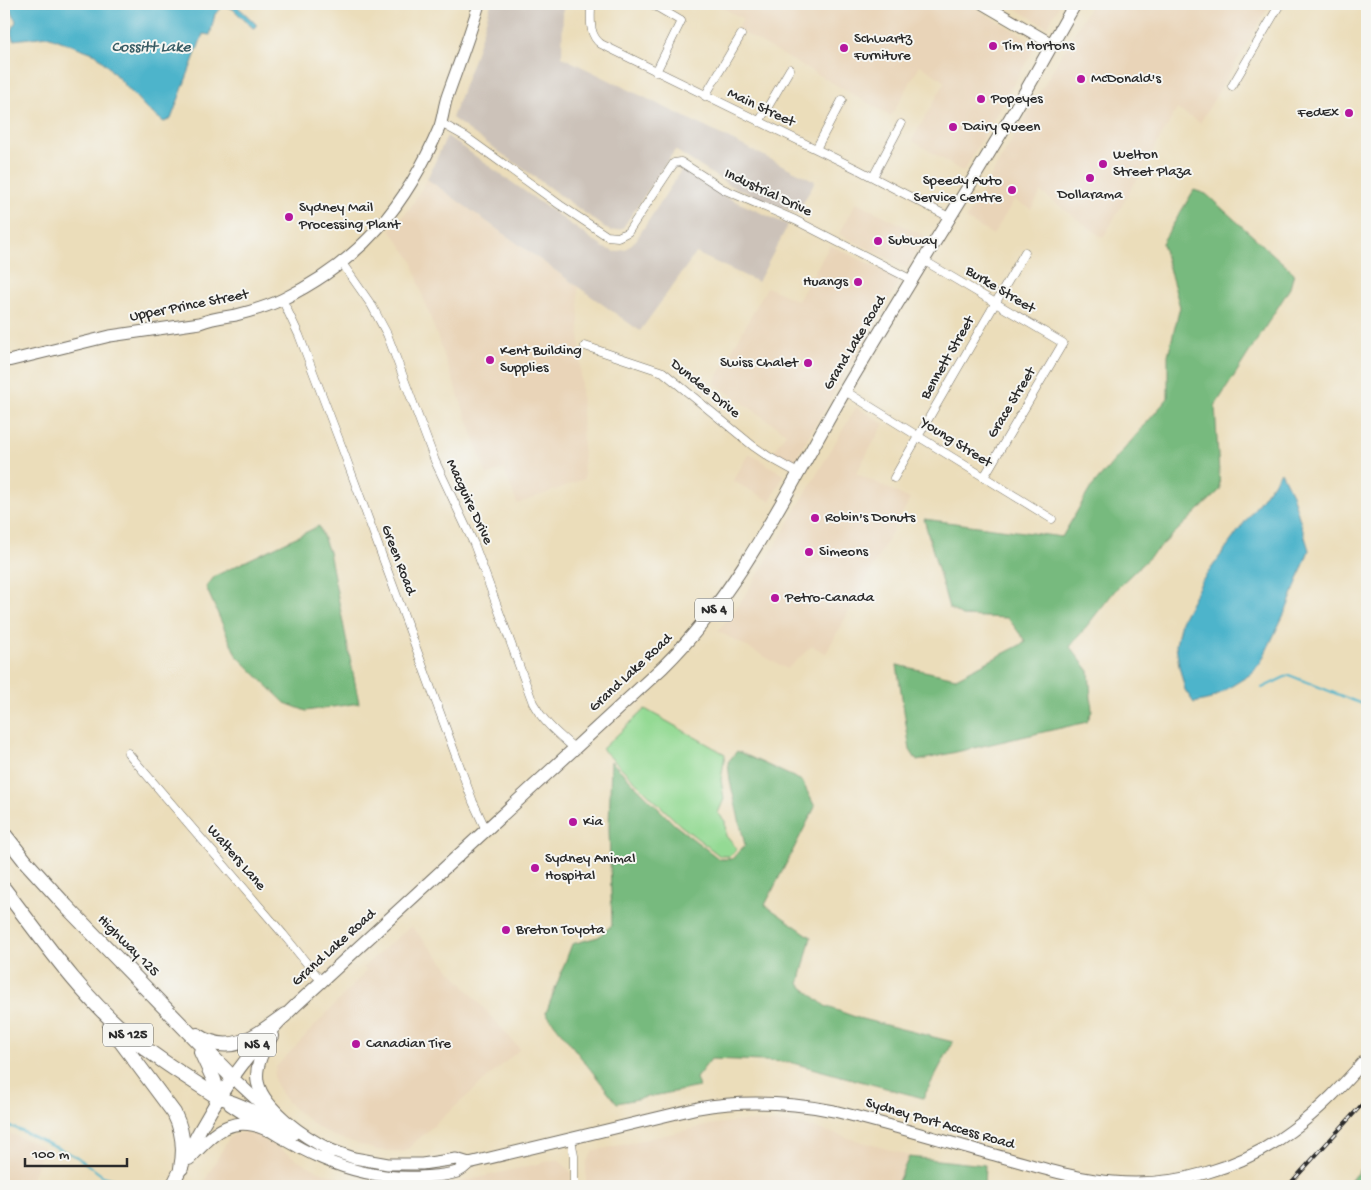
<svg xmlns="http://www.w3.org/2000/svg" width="1371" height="1190" font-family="'Gochi Hand',sans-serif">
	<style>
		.built { fill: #e9d4b8 }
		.industrial { fill: #ccc2b9 }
		.green { fill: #94da94; stroke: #608260 }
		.forest { fill: #77ba7e; stroke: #517254 }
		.water { fill: #4db4cb; stroke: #3c707b }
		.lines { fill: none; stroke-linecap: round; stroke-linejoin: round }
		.stream { stroke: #4db4cb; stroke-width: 2 }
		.street-casing { stroke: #6e695d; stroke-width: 9 }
		.secondary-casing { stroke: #6e695d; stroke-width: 13 }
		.primary-casing { stroke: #6e695d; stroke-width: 14 }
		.highway-casing { stroke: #6e695d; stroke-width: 16 }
		.street { stroke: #fff; stroke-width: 8 }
		.secondary { stroke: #fff; stroke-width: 11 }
		.primary { stroke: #fff; stroke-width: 12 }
		.highway { stroke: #fff; stroke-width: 14 }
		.rail-casing { stroke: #2b2b2b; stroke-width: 4 }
		.rail { stroke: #f6f6f2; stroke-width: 2; stroke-dasharray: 5.5; stroke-linecap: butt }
		.poi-dot { fill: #b5179e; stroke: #f6f6f2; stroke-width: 2 }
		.labels { text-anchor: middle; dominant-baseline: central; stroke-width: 4; stroke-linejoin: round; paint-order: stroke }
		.shield { fill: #f6f6f2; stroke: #686867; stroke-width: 1 }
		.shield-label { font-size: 14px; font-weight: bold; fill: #2b2b2b }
		.poi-label { font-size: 15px; fill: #2b2b2b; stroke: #f6f6f2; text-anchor: start }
		.street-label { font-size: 15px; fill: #2b2b2b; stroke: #f6f6f2 }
		.water-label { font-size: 16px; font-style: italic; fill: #375b63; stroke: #f6f6f2 }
	</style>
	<rect width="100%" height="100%" fill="#f6f6f2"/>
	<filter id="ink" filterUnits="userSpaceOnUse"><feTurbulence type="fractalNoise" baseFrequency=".02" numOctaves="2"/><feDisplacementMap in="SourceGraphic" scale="10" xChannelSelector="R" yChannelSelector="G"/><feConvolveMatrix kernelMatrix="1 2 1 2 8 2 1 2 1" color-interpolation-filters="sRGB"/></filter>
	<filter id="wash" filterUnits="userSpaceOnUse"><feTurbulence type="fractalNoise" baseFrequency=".0096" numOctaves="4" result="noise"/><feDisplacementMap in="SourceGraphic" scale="20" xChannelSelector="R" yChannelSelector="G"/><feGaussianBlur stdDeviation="1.12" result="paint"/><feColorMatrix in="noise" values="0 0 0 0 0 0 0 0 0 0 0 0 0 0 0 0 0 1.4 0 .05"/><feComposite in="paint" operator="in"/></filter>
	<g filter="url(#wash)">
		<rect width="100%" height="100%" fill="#ebddba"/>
		<path class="built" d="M716,4H968L1037,44L963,172L912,140L945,82L920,65L891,116L737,29L743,19Z
			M1008,4H1060L1047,27Z
			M1091,4H1261L1268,8L1200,123L1177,109L1103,238L1041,192L1031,209L1014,200L993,235L966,219Z
			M427,179L578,287L584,479L517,504L504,469L487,475L422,294L412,260L390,230L410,208Z
			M856,202L926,237L907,268L839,234Z
			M830,245L901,279L793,463L774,451L786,433L714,383L767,287L798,301Z
			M856,407L884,424L856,473L910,499L826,653L812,646L787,669L718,631L737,607L762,568Z
			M749,453L784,475L770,501L733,481Z
			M411,926L520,1049L404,1152L377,1150L334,1136L320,1129L293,1108L283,1097L275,1083L274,1075L276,1067L366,971L363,967Z
			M743,1121L792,1123L815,1128L911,1156L896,1186H586V1163L593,1151L714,1124Z
			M4,1131L44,1147L29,1186H4Z
			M244,1132L255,1134L310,1167L327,1174L365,1184L364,1186H202L229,1138L233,1135Z
			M558,1159L571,1172V1186H443Z"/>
		<path class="industrial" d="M491,4H563L562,57L815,181L797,214L729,185L675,150L622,229L610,231L452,118L474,59Z
			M447,136L604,248L616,252L626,249L636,240L682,169L724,196L788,225L758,282L696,253L640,331L427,179Z"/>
		<path class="green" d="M645,709L725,754L721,780L724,799L718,813L725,821L726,836L737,849L730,856H720L680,825L602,749Z"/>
		<path class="forest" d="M1194,190L1206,194L1294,273L1290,288L1215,406L1220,490L1117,588L1070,647L1089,671L1092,711L1087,722L917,761L910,750L897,665L956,678L1026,642L1008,618L962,616L949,608L924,519L1062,537L1090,489L1168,398V355L1180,307L1162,243Z
			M319,526L329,552L359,703L306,711L285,703L236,655L206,587L215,576Z
			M737,751L802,781L815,807L765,905L811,937L799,984L825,1006L858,1018L953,1042L923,1098L789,1062L711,1059L696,1078L699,1087L617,1103L546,1013L572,944L598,937L612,925L609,828L611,761L675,825L719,859H732L745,845L730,781L728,762Z
			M909,1157L985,1165L984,1186H896Z
			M1367,1161V1186H1346Z"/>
		<path class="water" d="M8,4H239L238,7L256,24V27L253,28L233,9L224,6L215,14L210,35L203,34L171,119L164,122L147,109L96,54L47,36L13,40L11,33L16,21Z
			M1281,472L1292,494L1309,550L1288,606L1261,662L1251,674L1211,699L1194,703L1185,690L1179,666L1176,645L1181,621L1202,581Z"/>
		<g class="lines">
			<path class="stream" d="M1262,688L1289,675L1367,706
				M4,1125L15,1128L77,1157L103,1176L132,1184L135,1186"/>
		</g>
	</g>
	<g filter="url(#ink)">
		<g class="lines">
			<defs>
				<path id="street" d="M591,4C591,18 588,35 601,44L857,169L949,217
					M652,4L681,21L656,72
					M1232,86L1280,4
					M705,96L741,35
					M759,122L790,69
					M441,123L466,137L560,205L607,236L618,237L628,232L674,163L681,162L723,189L795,220L912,280
					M816,149L842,100
					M873,177L901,124
					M923,260L1063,343L984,477
					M342,263L372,306L387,334L435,461L474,544L533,703C544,723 557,733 574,748
					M282,299L299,335L341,445L473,802L486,830
					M585,346L663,372L753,446L769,457L798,473
					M845,391L1052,519
					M894,478L1025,252
					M128,753L283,934L322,982
					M571,1139L574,1156V1186"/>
				<path id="secondary" d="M983,4L1052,44
					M4,362L110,336L200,323C212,318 224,317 236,315C252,311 269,306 283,299C361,261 407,205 440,126C443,117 444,106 447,97C458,66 470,35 479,4
					M232,1077L279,1121
					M230,1105C290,1144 344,1181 419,1177C431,1176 446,1176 457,1172C461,1170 466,1166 469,1163L698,1108C744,1100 788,1102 834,1111C888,1124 941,1140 995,1155C1033,1165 1072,1179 1113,1182C1174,1188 1242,1168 1291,1131C1320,1110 1344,1084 1367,1058
					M325,1148L354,1158L388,1164H422L456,1159L469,1163"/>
				<path id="primary" d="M272,1036C247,1074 254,1094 287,1122C301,1134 316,1143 332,1151
					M219,1098C246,1104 269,1121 293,1134
					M189,1159C214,1133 231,1113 268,1130
					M172,1186C182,1167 190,1147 201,1128C226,1082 258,1041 296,1005L663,667C742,589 789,487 844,392C898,301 954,211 1009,120C1032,81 1053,42 1075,4"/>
				<path id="highway" d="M4,834L26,862L66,906L232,1077
					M4,889C41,937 78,992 125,1032C154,1057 187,1077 219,1098
					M110,1027L174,1113C183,1131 185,1149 181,1168
					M197,1035C231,1058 257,1035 285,1015
					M201,1052L214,1080L219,1098"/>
			</defs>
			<use href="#street" class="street-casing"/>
			<use href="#secondary" class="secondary-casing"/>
			<use href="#primary" class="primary-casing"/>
			<use href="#highway" class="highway-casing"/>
			<use href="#street" class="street"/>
			<use href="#secondary" class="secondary"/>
			<use href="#primary" class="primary"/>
			<use href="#highway" class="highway"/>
			<defs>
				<path id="rail" d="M1288,1186L1367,1099"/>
			</defs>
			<use href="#rail" class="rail-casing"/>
			<use href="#rail" class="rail"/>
		</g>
	</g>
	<g class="poi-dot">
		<circle cx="993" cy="46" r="5"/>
		<circle cx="844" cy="48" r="5"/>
		<circle cx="1081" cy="79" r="5"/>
		<circle cx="981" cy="99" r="5"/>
		<circle cx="1349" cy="113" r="5"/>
		<circle cx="953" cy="127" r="5"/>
		<circle cx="1103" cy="164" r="5"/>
		<circle cx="1090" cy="178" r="5"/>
		<circle cx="1012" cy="190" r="5"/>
		<circle cx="289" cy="217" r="5"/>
		<circle cx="878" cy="241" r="5"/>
		<circle cx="858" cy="282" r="5"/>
		<circle cx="490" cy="360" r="5"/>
		<circle cx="808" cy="363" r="5"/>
		<circle cx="815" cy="518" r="5"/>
		<circle cx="809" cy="552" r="5"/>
		<circle cx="775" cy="598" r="5"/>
		<circle cx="573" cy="822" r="5"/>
		<circle cx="535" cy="868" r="5"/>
		<circle cx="506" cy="930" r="5"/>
		<circle cx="356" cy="1044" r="5"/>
	</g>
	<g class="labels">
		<g class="shield">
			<rect x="695" y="598.5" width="38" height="23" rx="4"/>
			<rect x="103" y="1023.5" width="50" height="23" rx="4"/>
			<rect x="238" y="1033.5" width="38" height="23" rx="4"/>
		</g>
		<g class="shield-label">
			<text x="714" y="610">NS 4</text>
			<text x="128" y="1035">NS 125</text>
			<text x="257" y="1045">NS 4</text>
		</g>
		<g class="poi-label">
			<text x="854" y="39">Schwartz<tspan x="854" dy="17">Furniture</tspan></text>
			<text x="1003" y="46">Tim Hortons</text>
			<text x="1091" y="79">McDonald's</text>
			<text x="991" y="99">Popeyes</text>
			<text x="1339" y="113" text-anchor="end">FedEx</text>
			<text x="963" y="127">Dairy Queen</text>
			<text x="1113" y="155">Welton<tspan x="1113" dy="17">Street Plaza</tspan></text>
			<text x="1002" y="181" text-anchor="end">Speedy Auto<tspan x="1002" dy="17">Service Centre</tspan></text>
			<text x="1090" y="195" text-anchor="middle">Dollarama</text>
			<text x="299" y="208">Sydney Mail<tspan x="299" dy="17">Processing Plant</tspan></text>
			<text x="888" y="241">Subway</text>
			<text x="848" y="282" text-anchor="end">Huangs</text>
			<text x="500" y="351">Kent Building<tspan x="500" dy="17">Supplies</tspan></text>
			<text x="798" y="363" text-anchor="end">Swiss Chalet</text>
			<text x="825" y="518">Robin's Donuts</text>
			<text x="819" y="552">Simeons</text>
			<text x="785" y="598">Petro-Canada</text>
			<text x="583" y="822">Kia</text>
			<text x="545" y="859">Sydney Animal<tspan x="545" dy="17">Hospital</tspan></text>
			<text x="516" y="930">Breton Toyota</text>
			<text x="366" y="1044">Canadian Tire</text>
		</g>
		<g class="street-label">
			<text transform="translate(761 108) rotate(25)">Main Street</text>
			<text transform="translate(768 193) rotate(25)">Industrial Drive</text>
			<text transform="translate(1000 290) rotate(31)">Burke Street</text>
			<text transform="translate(189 306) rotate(-11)">Upper Prince Street</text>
			<text transform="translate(855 343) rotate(-59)">Grand Lake Road</text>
			<text transform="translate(948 358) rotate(-60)">Bennett Street</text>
			<text transform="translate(705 389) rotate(39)">Dundee Drive</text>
			<text transform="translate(1012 403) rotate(-59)">Grace Street</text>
			<text transform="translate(956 443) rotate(32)">Young Street</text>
			<text transform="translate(469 502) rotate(65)">Macguire Drive</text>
			<text transform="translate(398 560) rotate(69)">Green Road</text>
			<text transform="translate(631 673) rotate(-43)">Grand Lake Road</text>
			<text transform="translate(236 858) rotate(49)">Walters Lane</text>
			<text transform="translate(128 946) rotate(45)">Highway 125</text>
			<text transform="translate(334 948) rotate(-42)">Grand Lake Road</text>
			<text transform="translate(940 1124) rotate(16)">Sydney Port Access Road</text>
		</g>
		<g class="water-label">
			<text x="151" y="48">Cossitt Lake</text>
		</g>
	</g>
	<rect width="1371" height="1190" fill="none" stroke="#f6f6f2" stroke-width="20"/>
	<path d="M25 1158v8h102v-8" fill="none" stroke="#2b2b2b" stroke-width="2.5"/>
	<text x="32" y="1158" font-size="15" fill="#2b2b2b" stroke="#f6f6f2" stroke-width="4" paint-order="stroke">100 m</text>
</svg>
